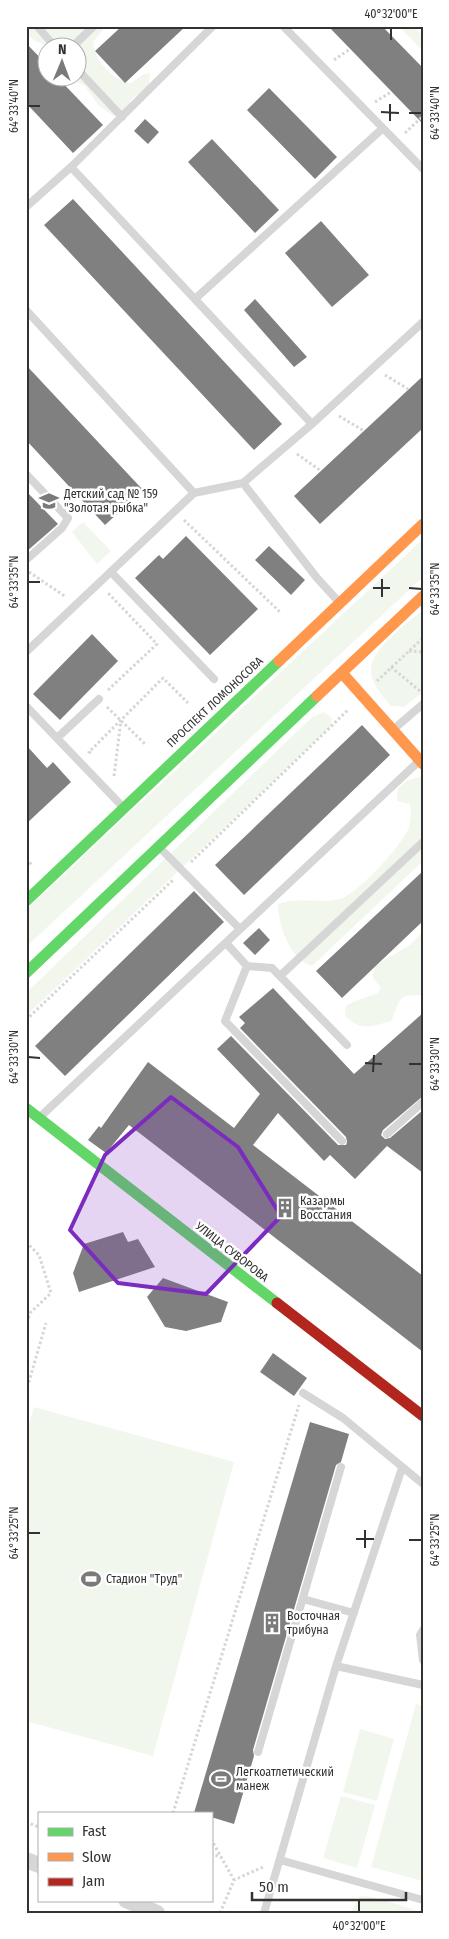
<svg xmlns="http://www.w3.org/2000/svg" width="449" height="1939" font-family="'Fira Sans Condensed',sans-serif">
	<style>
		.green { fill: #f2f7ee }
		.building { fill: #808080 }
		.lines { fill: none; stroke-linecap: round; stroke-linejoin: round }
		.path { stroke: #d6d6d6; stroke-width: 3; stroke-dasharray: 2.5 2.5; stroke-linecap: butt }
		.lane { stroke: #d6d6d6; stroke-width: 8 }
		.street { stroke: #d6d6d6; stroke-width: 16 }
		.fast { stroke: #63d668; stroke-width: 11 }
		.slow { stroke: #ff974d; stroke-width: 11 }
		.jam { stroke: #b3261e; stroke-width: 11 }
		.marked { fill: #7b2cbf; fill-opacity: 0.2; stroke: #7b2cbf; stroke-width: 4; stroke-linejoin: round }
		.ticks { fill: none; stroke: #323232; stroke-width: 2 }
		.labels { text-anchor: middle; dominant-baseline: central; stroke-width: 5; stroke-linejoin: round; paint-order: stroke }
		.poi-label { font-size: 12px; fill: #323232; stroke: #fff; text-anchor: start }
		.street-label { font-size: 12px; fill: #323232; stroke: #fff }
		.neatline { fill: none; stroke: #323232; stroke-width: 2 }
		.ticks-label { font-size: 12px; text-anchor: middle; fill: #323232 }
	</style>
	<rect width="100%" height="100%" fill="#fff"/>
	<path class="green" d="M26,26H106L93,42C95,61 112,80 131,83L144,74L150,73L149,86L132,99L123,113L114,116L99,106L85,86L69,78H78V48C63,47 26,48 26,26Z
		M399,26H414L423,36V51Z
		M83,522L111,551L97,564L72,532Z
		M423,539V577L26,947V910Z
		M423,610V692L404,707L391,706C383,697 372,685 371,672C369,649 407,624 423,610Z
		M324,712L332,718L331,726L26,1016V993L312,717Z
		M419,777L423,778V861L312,966C290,960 278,925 278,904C299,896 319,904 340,899C357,894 403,845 409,827C411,819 411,811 410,804L397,801L398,788L408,780Z
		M423,931V995C396,995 402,998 391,1021C371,1026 361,1033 345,1015L346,1006L353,1002L378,993L381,988L372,976L376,965L410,945Z
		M34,1407L234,1462L153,1756L26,1721V1433Z
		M416,1704L423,1706V1881L371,1867Z
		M360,1729L394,1739L377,1801L343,1792Z
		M341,1796L375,1805L357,1868L323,1858Z
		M360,1896C378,1896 405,1907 423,1913H351Z"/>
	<path class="building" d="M122,26H186L125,83L95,51Z
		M328,26H382L423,68V124Z
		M26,43L48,66V78H58L103,125L73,153L26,103Z
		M269,88L337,157L315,179L247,110Z
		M145,119L159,132L148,144L134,131Z
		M212,139L279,210L255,233L188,162Z
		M73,199L282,424L254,450L44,225Z
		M321,221L369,275L332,307L285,253Z
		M255,299L307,357L294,367L244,310Z
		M26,365L143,490L105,525L26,440Z
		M423,376V428L320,524L294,496Z
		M26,491L58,524L26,552Z
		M186,536L258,609L210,655L135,578L159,555L163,559Z
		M269,546L305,580L291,595L255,560Z
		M92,634L118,661L60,720L33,694Z
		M362,725L390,755L244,895L215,865Z
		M26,745L47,768L53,762L71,782L26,824Z
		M423,871V921L342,998L316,971Z
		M194,891L224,922L65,1076L35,1046Z
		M259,928L270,940L255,955L243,943Z
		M273,988L354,1074L423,1013V1096L383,1130L381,1135L385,1139L390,1138L423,1110V1173L387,1146L355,1179L330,1155L324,1161L278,1113L253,1145L423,1276V1352L129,1125L106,1153L88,1140L99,1126L101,1128L148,1062L234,1128L260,1094L217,1049L231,1036L338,1145H346L347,1142L346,1137L240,1028L245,1023L239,1017Z
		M123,1232L128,1242L138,1239L155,1267L79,1292L73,1273L84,1244Z
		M163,1278L228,1302L221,1322L186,1331L165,1327L147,1297Z
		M273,1353L307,1378L294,1396L260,1372Z
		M310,1422L349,1434L341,1462L336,1465L253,1750L254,1756L234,1824L211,1817V1813H194Z"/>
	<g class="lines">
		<path class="path" d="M334,60L350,49
			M375,102L391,92
			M405,133L423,116
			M385,375L408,389
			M339,416L364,431
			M297,454L321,471
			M184,520L281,613
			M29,572L66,597
			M409,651L423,652
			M391,667L420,691
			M377,681L423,638
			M108,690L157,644L108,593
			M107,707L146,745
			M91,753L89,752L163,678L188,703
			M114,776L121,720
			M26,859L32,865
			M191,862L348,710
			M26,1020L174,879
			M26,1242L39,1255L51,1293L30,1313L26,1327
			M26,1392L46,1323
			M173,1813L299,1405
			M26,1822L39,1827
			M211,1839L234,1880
			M211,1853L222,1858
			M220,1913L234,1880L263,1867"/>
		<path class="lane" d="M37,26L56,48
			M283,26L423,169
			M71,48L94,26
			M78,70L122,117
			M71,167L312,424L243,483
			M26,207L71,167L213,26
			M195,299L383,128
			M26,310L194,493L243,483L317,578L338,601
			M312,424L423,322
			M26,474L68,518L62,528L26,560
			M111,572L214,679
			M26,652L194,493
			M26,706L122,806
			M395,728L423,704
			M57,738L99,699
			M161,849L240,929
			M226,943L247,966L272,968L347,1045
			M247,966L225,1021L342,1141
			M280,976L423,842
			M40,1117L418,762
			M387,1134L423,1102
			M303,1393L343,1418L423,1484
			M303,1599L354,1613
			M423,1630L420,1635L423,1660
			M336,1666L423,1685
			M258,1752L341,1467
			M280,1860L423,1900
			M264,1913L336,1666L402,1468"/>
		<path class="street" d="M26,1860L39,1865
			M126,1900L157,1913"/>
		<path class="fast" d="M26,901L279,661
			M26,973L317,696
			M26,1108L277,1303"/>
		<path class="slow" d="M279,661L423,524
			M342,673L423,764
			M317,696L423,596"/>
		<path class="jam" d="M277,1303L423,1416"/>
	</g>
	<path class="marked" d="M171,1097L238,1147L281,1216L206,1294L118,1283L70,1230L105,1155Z"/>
	<path class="ticks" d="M391,40V28M28,106H40M381,112L399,113M409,113H422M390,121V104M28,582H40M373,588H390M409,588L422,589M382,597V579M28,1057L40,1058M365,1063L382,1064M409,1064H422M373,1072L374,1055M28,1533H40M356,1539H374M409,1540H422M365,1548V1530M359,1912V1899"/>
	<defs>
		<symbol id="school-bare" viewBox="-9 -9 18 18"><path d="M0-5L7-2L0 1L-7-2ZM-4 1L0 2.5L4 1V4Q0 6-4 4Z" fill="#7a7a7a" stroke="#fff" stroke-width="2.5" paint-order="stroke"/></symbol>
		<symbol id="building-bare" viewBox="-9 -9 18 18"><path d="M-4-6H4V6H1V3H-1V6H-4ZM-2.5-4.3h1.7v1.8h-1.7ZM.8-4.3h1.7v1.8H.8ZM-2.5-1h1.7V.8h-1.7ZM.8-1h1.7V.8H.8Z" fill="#7a7a7a" stroke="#fff" stroke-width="2.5" paint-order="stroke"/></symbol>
		<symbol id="stadium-bare" viewBox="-9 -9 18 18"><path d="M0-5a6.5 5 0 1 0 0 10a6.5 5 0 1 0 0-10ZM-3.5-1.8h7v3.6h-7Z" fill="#7a7a7a" stroke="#fff" stroke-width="2.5" paint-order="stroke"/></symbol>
	</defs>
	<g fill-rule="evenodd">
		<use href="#school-bare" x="35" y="487" width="28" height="28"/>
		<use href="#building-bare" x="271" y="1194" width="28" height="28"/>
		<use href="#stadium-bare" x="77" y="1565" width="28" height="28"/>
		<use href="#building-bare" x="258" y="1609" width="28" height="28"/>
		<use href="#stadium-bare" x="207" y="1765" width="28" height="28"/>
	</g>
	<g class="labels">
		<g class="poi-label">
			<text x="64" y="494">Детский сад № 159<tspan x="64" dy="14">"Золотая рыбка"</tspan></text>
			<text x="300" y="1201">Казармы<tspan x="300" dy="14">Восстания</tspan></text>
			<text x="106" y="1579">Стадион "Труд"</text>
			<text x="287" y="1616">Восточная<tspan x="287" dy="14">трибуна</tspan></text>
			<text x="236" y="1772">Легкоатлетический<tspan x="236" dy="14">манеж</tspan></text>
		</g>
		<g class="street-label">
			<text transform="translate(215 702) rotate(-43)">ПРОСПЕКТ ЛОМОНОСОВА</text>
			<text transform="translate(232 1252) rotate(38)">УЛИЦА СУВОРОВА</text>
		</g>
	</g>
	<rect width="449" height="1939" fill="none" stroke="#ffffff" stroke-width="55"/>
	<rect x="38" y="1812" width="175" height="90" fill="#ffffff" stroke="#adadad"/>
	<rect x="48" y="1828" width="25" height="8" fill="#63d668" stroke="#adadad"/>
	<text x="82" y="1836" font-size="15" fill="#323232">Fast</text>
	<rect x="48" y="1853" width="25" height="8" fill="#ff974d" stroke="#adadad"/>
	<text x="82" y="1862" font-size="15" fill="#323232">Slow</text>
	<rect x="48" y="1878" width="25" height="8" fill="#b3261e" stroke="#adadad"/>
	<text x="82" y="1886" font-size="15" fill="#323232">Jam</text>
	<g transform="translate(62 62) rotate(1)"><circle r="24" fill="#ffffff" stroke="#adadad"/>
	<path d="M0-4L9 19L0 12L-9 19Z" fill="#7a7a7a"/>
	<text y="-8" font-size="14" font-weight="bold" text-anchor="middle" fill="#323232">N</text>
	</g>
	<path d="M252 1892v8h154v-8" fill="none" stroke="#323232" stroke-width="2.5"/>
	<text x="259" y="1892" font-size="15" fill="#323232" stroke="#ffffff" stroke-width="4" paint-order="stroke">50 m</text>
	<rect x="28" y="28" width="394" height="1884" class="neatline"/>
	<g class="ticks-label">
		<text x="391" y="18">40°32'00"E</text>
		<text transform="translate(14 106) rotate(-90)" y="4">64°33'40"N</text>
		<text transform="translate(435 113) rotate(-90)" y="4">64°33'40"N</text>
		<text transform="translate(14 582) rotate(-90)" y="4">64°33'35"N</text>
		<text transform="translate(435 589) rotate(-90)" y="4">64°33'35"N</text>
		<text transform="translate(14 1057) rotate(-90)" y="4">64°33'30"N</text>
		<text transform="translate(435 1064) rotate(-90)" y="4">64°33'30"N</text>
		<text transform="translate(14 1533) rotate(-90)" y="4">64°33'25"N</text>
		<text transform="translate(435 1540) rotate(-90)" y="4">64°33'25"N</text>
		<text x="359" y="1930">40°32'00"E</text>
	</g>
</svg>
